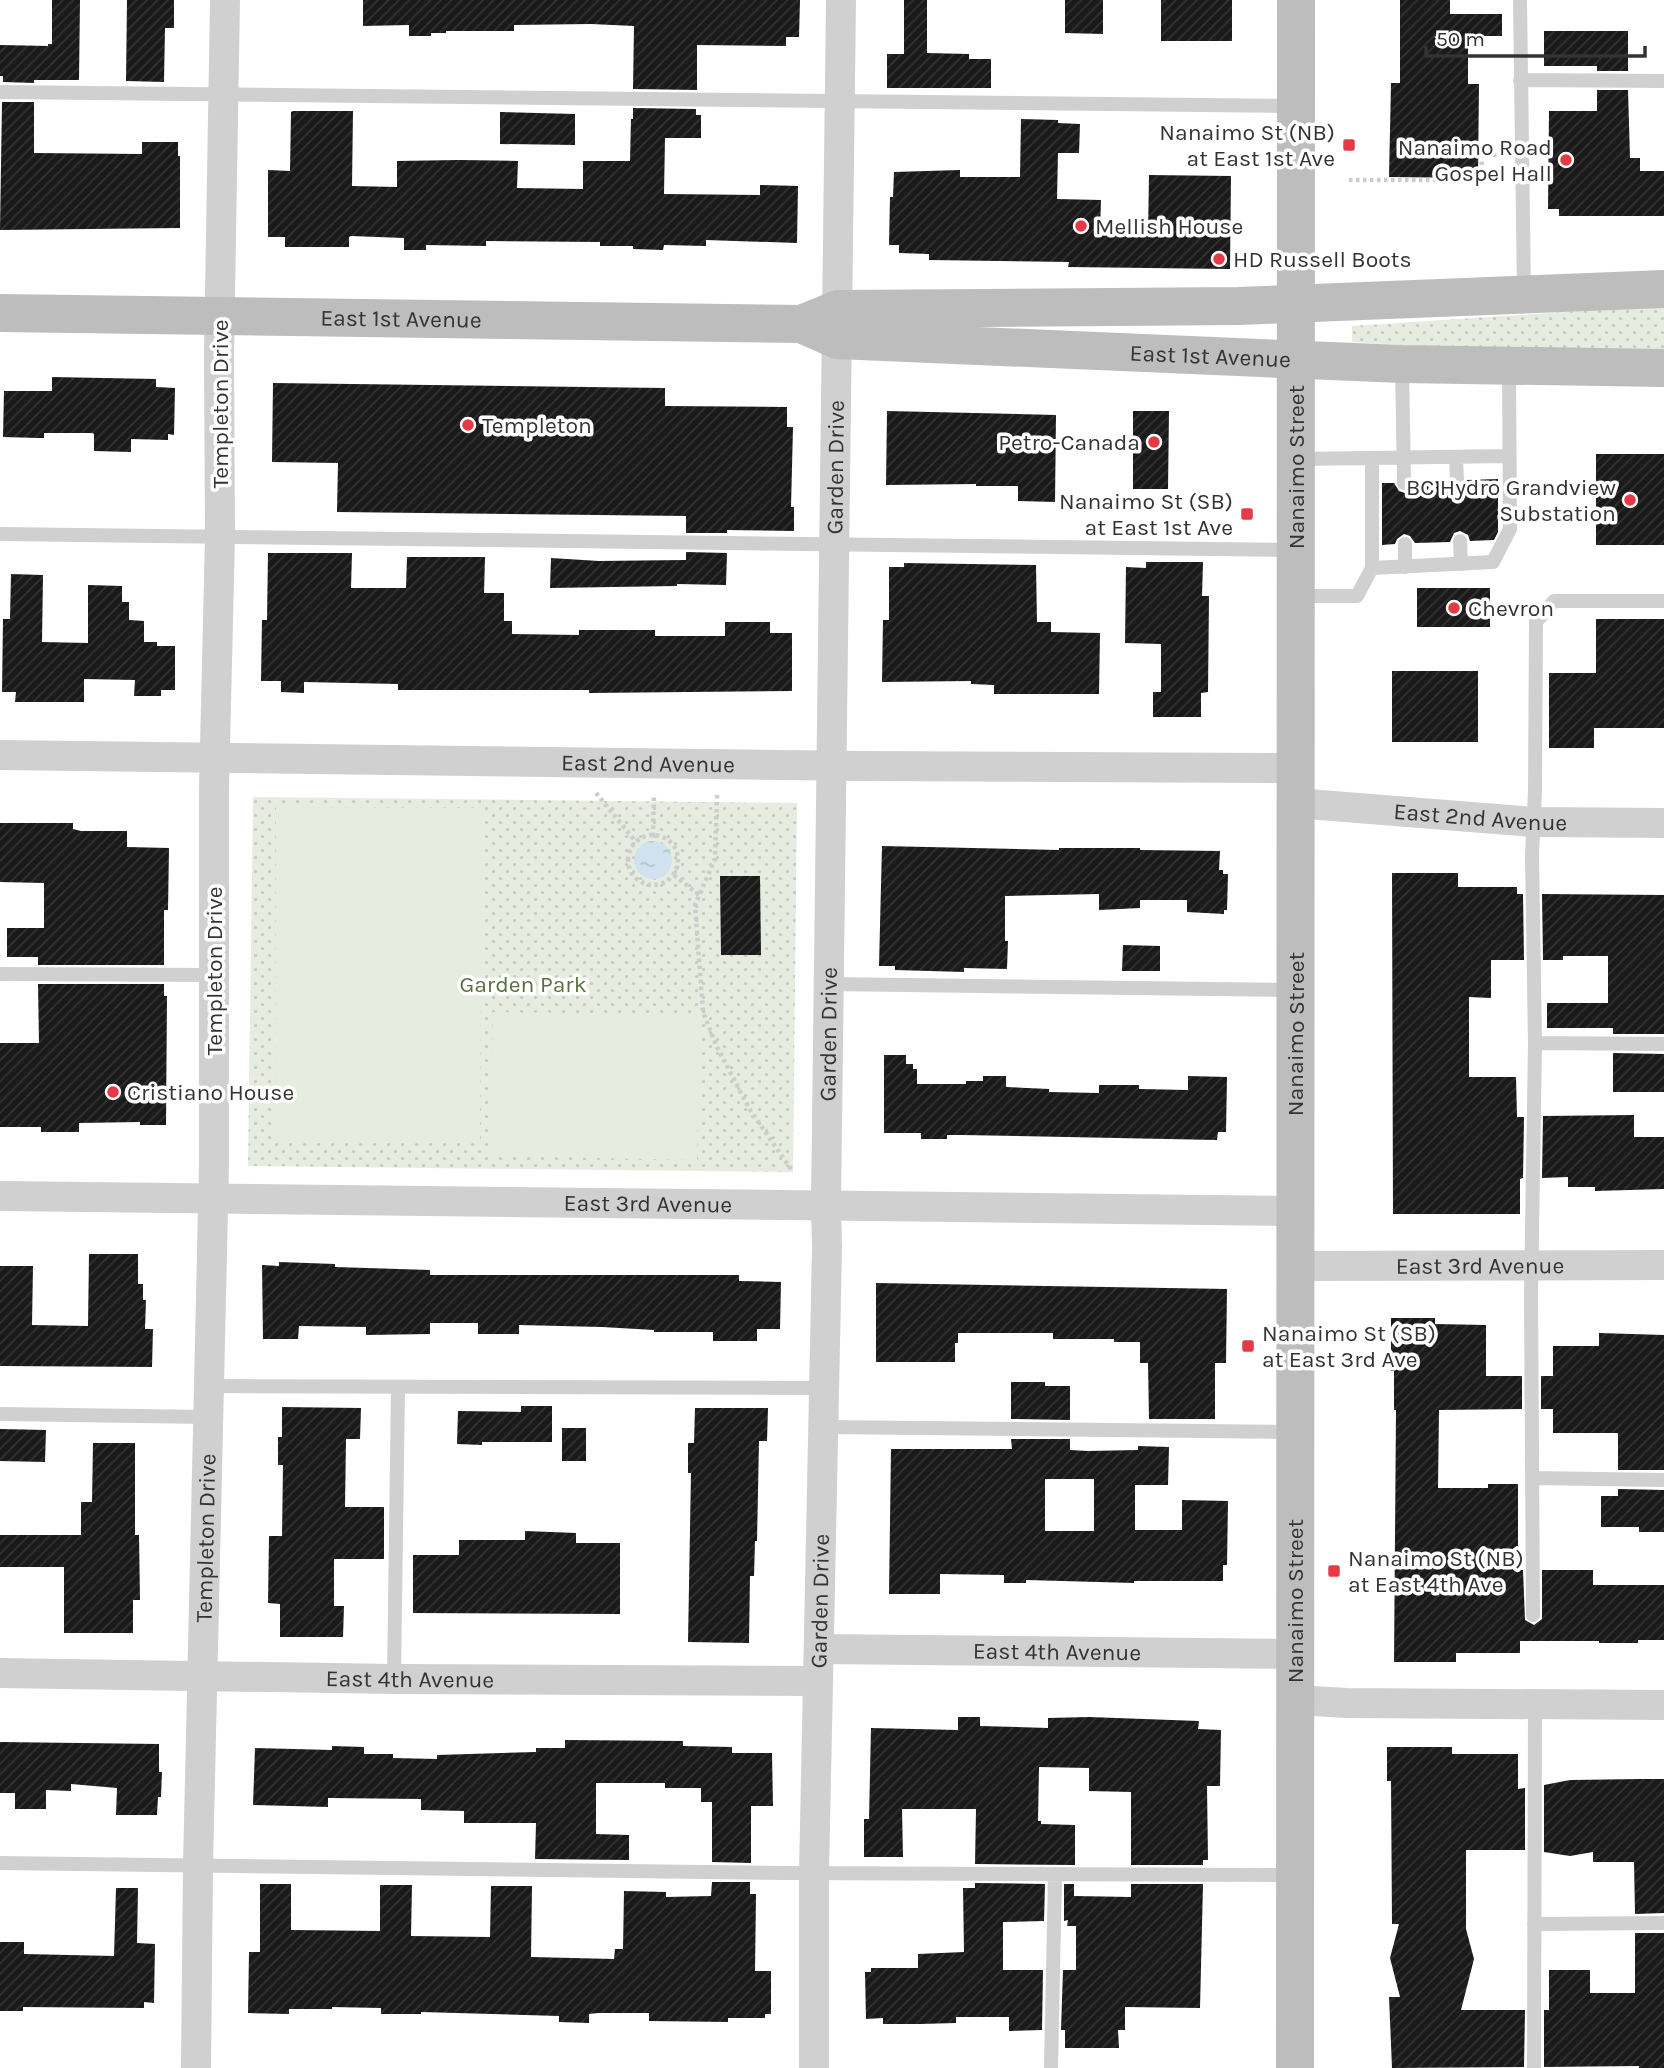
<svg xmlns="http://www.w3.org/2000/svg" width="1664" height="2068" font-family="Karla,sans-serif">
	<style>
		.green { fill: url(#green-dots) }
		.pitch { fill: #e6ecdf }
		.water { fill: url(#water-ripples) }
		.building { fill: url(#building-hatch); fill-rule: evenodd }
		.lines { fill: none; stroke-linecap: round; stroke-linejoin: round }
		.path { stroke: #cdcdcd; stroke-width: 4.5; stroke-dasharray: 3.5 3.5; stroke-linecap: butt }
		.lane { stroke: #d0d0d0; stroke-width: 14 }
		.street { stroke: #d0d0d0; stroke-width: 30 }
		.secondary { stroke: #bdbdbd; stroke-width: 38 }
		.poi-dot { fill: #e63946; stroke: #fff; stroke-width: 2.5 }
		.labels { text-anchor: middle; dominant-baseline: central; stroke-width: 7; stroke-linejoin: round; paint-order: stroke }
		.poi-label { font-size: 23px; fill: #333; stroke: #fff; text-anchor: start }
		.street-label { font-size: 23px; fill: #333; stroke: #fff }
		.park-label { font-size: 23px; fill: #56703f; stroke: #fff }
	</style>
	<defs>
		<pattern id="green-dots" width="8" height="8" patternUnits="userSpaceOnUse" patternTransform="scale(1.75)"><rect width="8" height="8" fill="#e6ecdf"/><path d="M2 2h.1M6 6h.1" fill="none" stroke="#c6cbc0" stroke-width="1.8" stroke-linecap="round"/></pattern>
		<pattern id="water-ripples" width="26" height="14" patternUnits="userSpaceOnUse" patternTransform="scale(1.75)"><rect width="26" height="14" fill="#cfe2ee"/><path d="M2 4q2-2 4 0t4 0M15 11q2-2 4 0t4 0" fill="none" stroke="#b2c2cd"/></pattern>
		<pattern id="building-hatch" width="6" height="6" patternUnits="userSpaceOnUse" patternTransform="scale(1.75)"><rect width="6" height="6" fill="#1a1a1a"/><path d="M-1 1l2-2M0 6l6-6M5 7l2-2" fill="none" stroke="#333"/></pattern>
	</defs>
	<rect width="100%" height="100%" fill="#fff"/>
	<path class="green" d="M1664,302V351L1463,349L1352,342V326L1594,310Z
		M253,797L797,803L793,1172L248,1166Z"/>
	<path class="pitch" d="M276,807L482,808L480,1141L275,1140Z
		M493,1012L700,1015L697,1160L490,1156Z"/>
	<path class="water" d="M634 860a19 19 0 1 1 38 0a19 19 0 1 1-38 0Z"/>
	<path class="building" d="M52,0H80L79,80H34V83L3,82V76H0V45L48,46V44H52Z
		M127,0H174V28H165L164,82L126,81Z
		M363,0H800L799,37H786V46L697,45V90L633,89L634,26L591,24L514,25V31H446V33H431V36H409V25L363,26Z
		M904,0H927V53L969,54V59H991V88H887V54H904Z
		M1065,0H1103V34L1065,33Z
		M1161,0H1232V41H1161Z
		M1400,0H1450V14H1502V36H1468V84H1479L1478,178L1389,177L1391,83H1400Z
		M1544,31H1628V71H1597V66H1544Z
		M1597,90H1628L1630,158H1640V171H1664V216H1559V209H1548L1549,111H1597Z
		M2,102H34V153L142,154V142H178V156H180V228L0,230Z
		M633,108L696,109V115H701V138H665L664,194L760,195V185L798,186L797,243L706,240V246L664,245L663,250L633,249V246H600V242L486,241V246L426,245V250H404V238L351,236L349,237V247H285V237H268V170L290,171L291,112L293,111H353L352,186L397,187V161L459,160L518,161L517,188L583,189V161H630L631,119H633Z
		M500,112L575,114V145L500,144Z
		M1021,119L1058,120V123L1080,124L1079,153H1058L1057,199L1101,200L1100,233H1148L1149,175L1231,176L1230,269L1068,267L1069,262L929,260V254L899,253V245H889L890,197H893L894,172L960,170V177H1020Z
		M52,377L156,379V387L175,388L174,435L168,434V440L131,439V452L94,451V434L92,433H44V438H38L3,437L4,391H52Z
		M273,383L665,388V406L787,407V427H793L791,507H794V531L727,530V533H686V516L337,512L338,463L272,462Z
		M887,411L1056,415L1055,502L1018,501V486H976V484L886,485Z
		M1133,411H1169L1168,489H1133Z
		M1596,454H1664V545H1596Z
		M1498,479V532L1494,540L1470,541L1468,535L1460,531L1454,533L1450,542L1415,543L1410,536L1404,534L1397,539L1395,544L1382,545V483H1394L1399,491L1405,493L1412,488L1414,482L1447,481L1449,486L1457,490L1463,488L1467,480Z
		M686,552L727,553L726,585L677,584V586L550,588L551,558L599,561L686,560Z
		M268,553H352L351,588H406L407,557H485L484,593H504V621H512V634L579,635V630H655V636H725V622H770V633H792V691L589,693V690H398V684L304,682V693L281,692V681H261L262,620H267Z
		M1146,562H1203L1202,596H1209L1208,692L1201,693V717H1153V692H1161V644L1125,643L1126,567L1146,568Z
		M904,563L1036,565L1037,622H1051V632L1100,633L1099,694H994V685L971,684V681L882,682L883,620H889V567H904Z
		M11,574L43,575L42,642L88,643V585L122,586V602H129V620L144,621V642H157V646H175V690H161V696H134L135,680L84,679V702H15L16,692H2L3,619H10Z
		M1417,588H1490V627H1417Z
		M1596,619H1664V728H1594V748H1549V673H1596Z
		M1392,671H1478V742H1392Z
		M0,823H73V829L81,831H127V847L169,848L168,910H164V965H38V957H7V928H44V883L0,882Z
		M882,846L1059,850V848H1140V850L1220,851L1219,870H1223V874H1228L1227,910H1224V914L1187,912V900H1140V908L1099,910V894L1005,896V941H1008L1007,969L964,968V972L895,970V966H879Z
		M1392,873H1458V887H1517V894H1523L1524,960H1491V998L1469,997V1077H1516L1517,1117H1524L1523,1178L1520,1179V1214H1393Z
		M720,876H760L761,955H721Z
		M1542,894L1664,895V1034H1613V1028H1547V1003H1608V956H1563V960H1543Z
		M1123,945L1160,946V971H1122Z
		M38,984H164V996H167L166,1125H140V1122L79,1123V1132H41V1127H0V1043H39Z
		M1613,1053L1664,1054V1092H1613Z
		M884,1055H906V1064H913V1069H917V1084H966V1081H983V1076H1006V1087L1049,1089V1092L1099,1093V1085H1139V1089L1188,1090V1076L1227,1077L1226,1132H1218L1217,1140L962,1135H947V1139H921V1133H884Z
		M1634,1115V1137H1664V1189L1595,1191V1187H1568V1177L1542,1178L1543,1116Z
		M89,1254H138V1284H143V1300H146L145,1329H153L152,1367L0,1366V1266H33L32,1325L88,1326Z
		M279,1262L335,1264V1267L430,1270V1275H739V1281L781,1282L780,1329H757V1341H713V1332H654V1330L602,1327L519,1325V1334H478V1323H430V1334L366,1335V1327L299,1326L298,1339H263L262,1265L279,1266Z
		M876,1283L1227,1289L1226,1363H1215V1419H1149L1148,1363H1140V1342H1114V1339H1053V1333H958V1343H955V1362H876Z
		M1391,1318H1435V1324L1486,1325V1376H1522V1409L1439,1410L1438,1488H1488V1484H1518V1570H1523L1525,1620L1534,1625L1542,1619V1570H1593V1585H1664V1640H1638V1643H1599V1641H1520V1653H1456V1662H1394L1396,1410H1394V1371H1391Z
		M1599,1333L1664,1335V1470H1618V1433H1553V1409H1541V1376H1553V1346H1599Z
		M1011,1382H1045V1386H1070V1420L1011,1419Z
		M521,1406H552V1442H482V1445L457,1444L458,1411L521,1412Z
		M282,1407L361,1408L360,1439H346L345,1507H384V1559H334V1606H344L343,1637H280V1604L268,1603L269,1536H282L283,1465H278V1437H282Z
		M695,1408H768L767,1441H759L757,1541H755L754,1576H750L749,1643L688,1642L691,1473H688V1443H694Z
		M562,1428H586V1461H562Z
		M0,1429L46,1430L45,1462L0,1461Z
		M1011,1439H1070V1450L1088,1451L1138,1450V1446L1169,1447L1168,1485H1135V1530H1182V1500L1228,1501L1227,1565H1223V1581H1134V1583L1026,1580V1583H1004V1575L940,1574V1594H889L891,1449H1012ZM1045,1479H1094V1531H1045Z
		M93,1443H135V1535H139L140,1600H133V1633H64V1567H0V1535H81V1502H92Z
		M1618,1489L1664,1490V1532H1639V1527H1601V1496H1618Z
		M525,1531L576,1533V1543H620V1614L413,1613V1555H459V1540H525Z
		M958,1717H980V1726L1048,1728V1718L1089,1717L1199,1721L1198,1729L1221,1730L1220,1786H1207L1208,1860H1203V1865H1131V1792L1089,1791V1768L1039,1767L1038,1821H1041V1824L1075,1825V1865L975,1864L976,1809H902L903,1857H864V1819H869L871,1728L958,1730Z
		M565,1740L683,1741V1746L732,1747V1753H772L773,1806H751V1863L712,1862V1802H701V1788H665V1783H596V1834L629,1835V1860L535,1859L536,1823H464V1811L421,1810V1799L328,1798V1807L253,1805L255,1748L332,1750V1746L364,1747V1754H393V1758L437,1759V1755L536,1752V1748H565Z
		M0,1742L159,1744V1772H162L161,1797H158L157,1815H116L117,1788L71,1784V1791L46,1790V1809H15V1793H0Z
		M1387,1747H1452V1754H1518V1789L1525,1788V1850H1466V1929L1474,1959L1461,2010H1525L1524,2067L1392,2068L1389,1997H1400L1390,1958L1399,1924H1392L1391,1781H1387Z
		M1641,1779H1664V1913L1635,1914L1634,1862H1593V1852L1570,1856L1544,1852V1785L1570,1780Z
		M712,1882H750V1894H756L755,1971H771V2014H765V2018H728V2022L649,2021V2013H598L589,2014V2023L559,2022V2016L421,2012V2014H381V2008L332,2007V2009H289V2014L248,2013L249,1952H260V1884H291V1930L380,1931V1885H412L411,1936L490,1937L491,1886H532L531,1957L614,1959L615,1949H623L624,1891L666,1892V1897L711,1896Z
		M975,1883L1045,1884L1044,1921L1003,1922V1970H1043L1042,2030L1009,2031V2017H956V2023L920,2024H883V2018L866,2019L865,1972H871V1968H918V1954L964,1952L963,1888H975Z
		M1064,1884H1074V1896L1131,1897V1884H1203L1200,2008L1125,2007V2030H1118L1119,2048H1065V2030H1061L1063,1970H1076V1926H1067L1068,1920L1064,1921Z
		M116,1888H138L137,1943L155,1944L154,2003L144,2002V2008L23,2007V2011H0V1942H24V1954L114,1956Z
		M1635,1933H1664V2068H1639V2066L1544,2067V2010H1549V1970H1590V1993H1635Z"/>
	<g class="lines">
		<path class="path" d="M1349,180H1481L1482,155H1502
			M596,793L636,842
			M717,795L715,859L695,905L703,1012L717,1047L750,1110L793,1172
			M628 860a25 25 0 1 1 50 0a25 25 0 1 1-50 0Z
			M653,836L654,794
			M674,875L699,895"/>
		<path class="lane" d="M1520,0L1524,293
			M1520,80L1664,81
			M0,92L1294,106
			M1402,365L1404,483
			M1296,459L1509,456
			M1456,459L1457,480
			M0,534L1293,550
			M1460,541L1461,564
			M1405,544V567
			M1372,568V459
			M1298,596H1357L1372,568L1493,562L1510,529L1509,367
			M0,974L214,975
			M829,984L1294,990
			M1535,1043L1664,1044
			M209,1386L824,1388
			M0,1414L208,1417
			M823,1427L1294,1432
			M1532,1478L1664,1480
			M1533,1615L1531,1295L1535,1043L1532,855L1535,790L1536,622L1554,601H1664
			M394,1679L398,1387
			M0,1863L784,1873L1294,1875
			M1534,1924L1664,1923
			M1051,2068L1055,1874
			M1534,2068L1535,1705"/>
		<g class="street">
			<path id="s1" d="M0,755L863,766L1295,768"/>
			<path id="s2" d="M1295,803L1534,822L1664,823"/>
			<path id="s3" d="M0,1196L1296,1211"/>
			<path id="s4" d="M1296,1266L1664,1265"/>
			<path id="s5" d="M819,1649L1295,1654"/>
			<path id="s6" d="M0,1673L394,1679L818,1681"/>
			<path d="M1295,1700L1347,1703L1664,1705"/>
			<path id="s7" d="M196,2068L198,1866L214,1165V788L220,537L219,353L225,0"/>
			<path id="s8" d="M814,2068V1873L827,1248L826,1205L841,0"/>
		</g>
		<g class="secondary">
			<path id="s9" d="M0,313L801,324L838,309L1238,306L1664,289"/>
			<path id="s10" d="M801,324L837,340L1402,364L1664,368"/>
			<path id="s11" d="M1295,2068L1296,0"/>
		</g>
	</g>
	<g class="poi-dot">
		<rect x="1342" y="138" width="14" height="14" rx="3.5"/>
		<circle cx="1566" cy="160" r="7"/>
		<circle cx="1081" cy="226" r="7"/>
		<circle cx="1219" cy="259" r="7"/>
		<circle cx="468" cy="425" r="7"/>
		<circle cx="1154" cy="442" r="7"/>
		<circle cx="1630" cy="500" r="7"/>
		<rect x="1240" y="507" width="14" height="14" rx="3.5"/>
		<circle cx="1454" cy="608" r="7"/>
		<circle cx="113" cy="1092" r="7"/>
		<rect x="1241" y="1339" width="14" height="14" rx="3.5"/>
		<rect x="1327" y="1564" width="14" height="14" rx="3.5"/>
	</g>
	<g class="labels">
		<g class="poi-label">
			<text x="1335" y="132" text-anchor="end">Nanaimo St (NB)<tspan x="1335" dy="26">at East 1st Ave</tspan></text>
			<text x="1552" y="147" text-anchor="end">Nanaimo Road<tspan x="1552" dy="26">Gospel Hall</tspan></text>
			<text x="1095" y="226">Mellish House</text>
			<text x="1233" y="259">HD Russell Boots</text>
			<text x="482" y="425">Templeton</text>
			<text x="1140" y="442" text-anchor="end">Petro-Canada</text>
			<text x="1616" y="487" text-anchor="end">BC Hydro Grandview<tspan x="1616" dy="26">Substation</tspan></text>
			<text x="1233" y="501" text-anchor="end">Nanaimo St (SB)<tspan x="1233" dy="26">at East 1st Ave</tspan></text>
			<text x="1468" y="608">Chevron</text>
			<text x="127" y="1092">Cristiano House</text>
			<text x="1262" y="1333">Nanaimo St (SB)<tspan x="1262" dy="26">at East 3rd Ave</tspan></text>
			<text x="1348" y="1558">Nanaimo St (NB)<tspan x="1348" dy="26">at East 4th Ave</tspan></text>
		</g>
		<g class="street-label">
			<text stroke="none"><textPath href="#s9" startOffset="401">East 1st Avenue</textPath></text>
			<text stroke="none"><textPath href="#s10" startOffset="413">East 1st Avenue</textPath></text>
			<text transform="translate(220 404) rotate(-90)">Templeton Drive</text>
			<text stroke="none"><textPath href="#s8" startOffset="1601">Garden Drive</textPath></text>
			<text stroke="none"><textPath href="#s11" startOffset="1601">Nanaimo Street</textPath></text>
			<text stroke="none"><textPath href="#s1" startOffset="648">East 2nd Avenue</textPath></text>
			<text stroke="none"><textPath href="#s2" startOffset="186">East 2nd Avenue</textPath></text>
			<text transform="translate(214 971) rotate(-90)">Templeton Drive</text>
			<text stroke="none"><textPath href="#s8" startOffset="1034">Garden Drive</textPath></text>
			<text stroke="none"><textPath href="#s11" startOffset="1034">Nanaimo Street</textPath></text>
			<text stroke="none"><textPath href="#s3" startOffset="648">East 3rd Avenue</textPath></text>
			<text stroke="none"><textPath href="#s4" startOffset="184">East 3rd Avenue</textPath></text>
			<text stroke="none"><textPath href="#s7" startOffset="530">Templeton Drive</textPath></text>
			<text stroke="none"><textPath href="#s8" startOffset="467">Garden Drive</textPath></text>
			<text stroke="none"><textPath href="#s11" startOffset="467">Nanaimo Street</textPath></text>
			<text stroke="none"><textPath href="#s5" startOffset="238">East 4th Avenue</textPath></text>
			<text stroke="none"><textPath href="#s6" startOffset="410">East 4th Avenue</textPath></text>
		</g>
		<g class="park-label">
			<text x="523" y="984">Garden Park</text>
		</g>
	</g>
	<path d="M1426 46v10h219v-10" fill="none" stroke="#333333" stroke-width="3.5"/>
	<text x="1436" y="46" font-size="21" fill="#333333" stroke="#ffffff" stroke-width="5" paint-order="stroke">50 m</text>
</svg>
